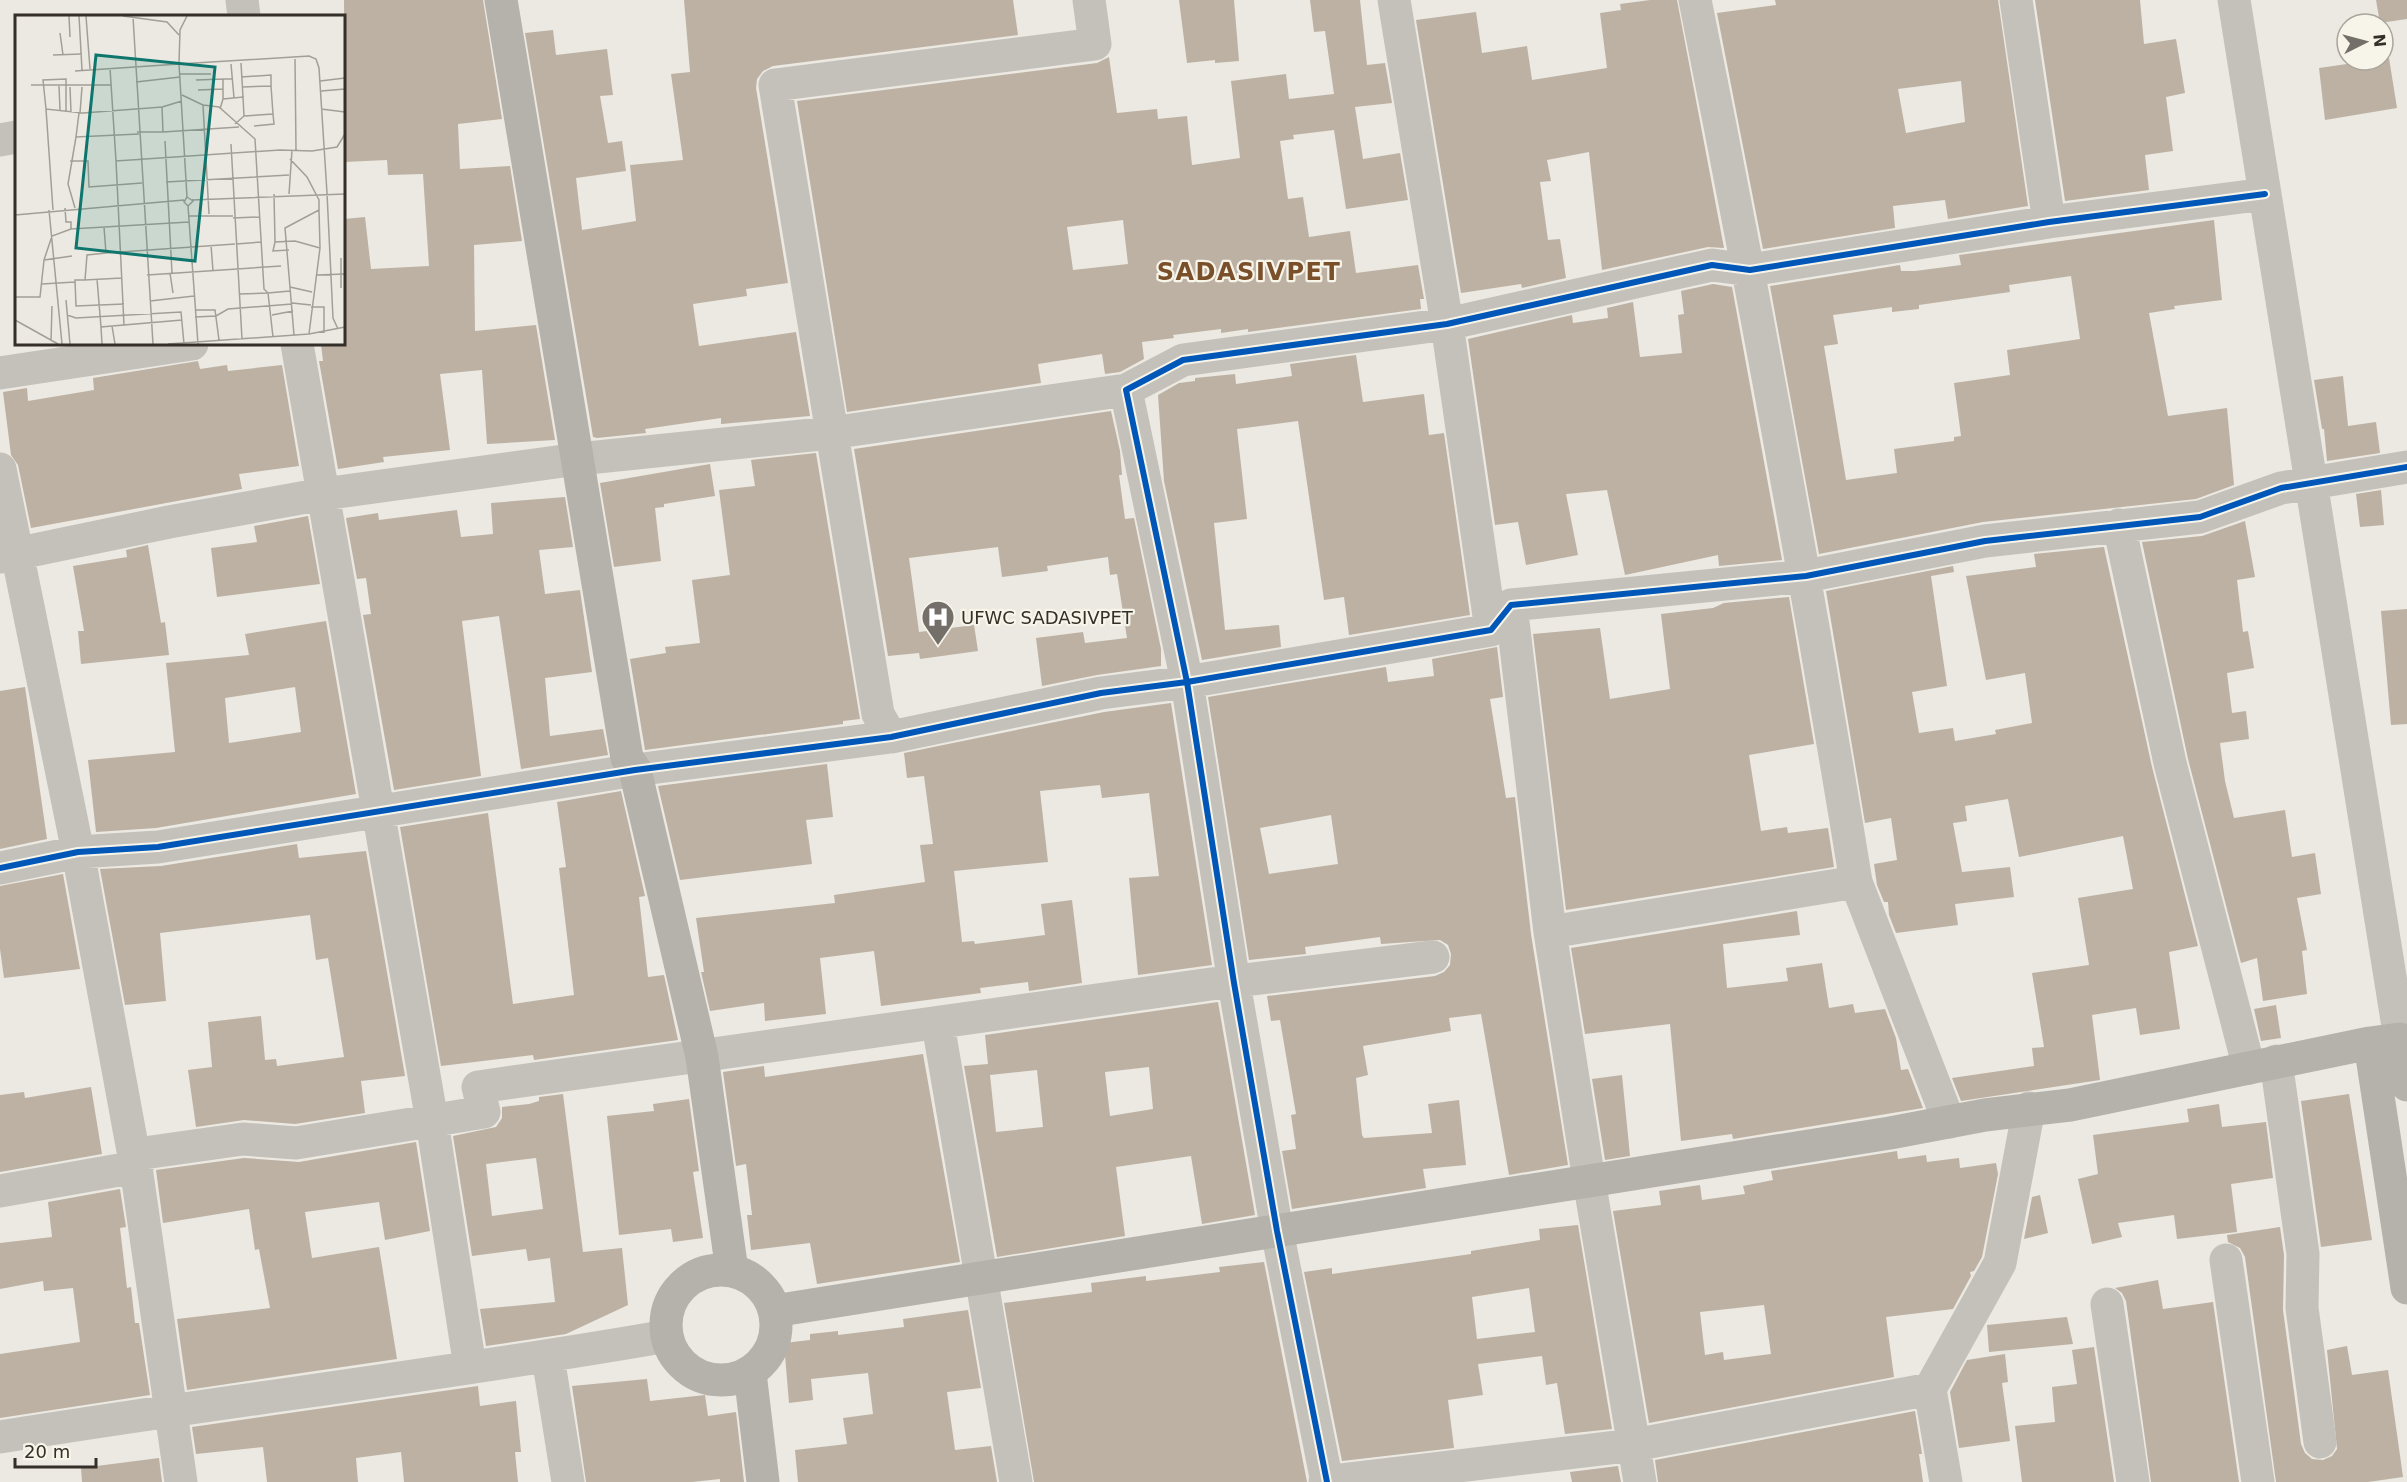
<svg xmlns="http://www.w3.org/2000/svg" width="2407" height="1482" font-family="'DejaVu Sans',sans-serif">
	<style>
		.building { fill: #bdb1a4; fill-rule: evenodd }
		.lines { fill: none; stroke-linecap: round; stroke-linejoin: round }
		.minor { stroke: #c4c1ba; stroke-width: 33 }
		.secondary { stroke: #b5b1ab; stroke-width: 33 }
		.cycleway-casing { stroke: #f7f4e9; stroke-width: 10 }
		.cycleway { stroke: #0057b8; stroke-width: 6 }
		.labels { text-anchor: middle; dominant-baseline: central; stroke-width: 4.5; stroke-linejoin: round; paint-order: stroke }
		.poi-label { font-size: 18px; fill: #342f29; stroke: #f7f4e9; text-anchor: start }
		.district-label { font-size: 24px; font-weight: bold; letter-spacing: 1.5px; fill: #7a502b; stroke: #f7f4e9 }
		.inset-road { fill: none; stroke: #a29f97; stroke-width: 1.5 }
		.view { fill: #0f766e; fill-opacity: 0.15; stroke: #0f766e; stroke-width: 3 }
		.inset-edge { fill: none; stroke: #342f29; stroke-width: 3 }
	</style>
	<rect width="100%" height="100%" fill="#ebe9e1"/>
	<path class="building" d="M344,0H483L502,119L458,124L460,169L510,166L522,241L474,245L475,331L536,325L555,440L487,444L482,370L440,374L450,450L383,457L384,462L338,469L319,361H323L321,344H344V219L365,217L371,269L429,266L423,174L388,175L387,160L345,162Z
		M684,0H1013L1018,35L773,66L763,71L757,79L756,88L788,283L746,289L747,296L693,304L699,346L796,332L810,416L721,424V418L645,429L646,433L597,438L593,437L525,33L553,30L556,55L607,49L613,95L600,96L608,143L622,141L626,171L576,178L582,230L636,221L630,165L683,160L671,74L690,72Z
		M1179,0H1234L1239,61L1215,63V60L1187,63Z
		M1310,0H1360L1367,65L1385,63L1392,103L1355,107L1363,159L1400,153L1408,200L1346,209L1334,130L1293,135L1294,139L1280,141L1288,199L1303,197L1309,237L1350,231L1356,273L1418,265L1424,299H1420L1421,309L1248,332V329L1221,333V329L1173,335L1174,338L1142,342L1144,359L1120,372L1105,374L1102,354L1038,364L1041,383L847,412L797,101L1097,63L1109,57L1117,113L1157,109L1158,119L1187,116L1192,165L1240,158L1231,81L1286,74L1289,99L1334,94L1325,31L1314,32ZM1123,220L1128,264L1073,270L1067,227Z
		M1650,0H1677L1724,248L1708,247L1602,270L1589,152L1547,160L1551,181L1540,182L1548,240L1560,239L1566,278L1522,288L1521,284L1461,293L1416,20L1476,12L1482,53L1527,46L1532,80L1607,68L1600,13L1621,10L1620,4Z
		M1775,0H1998L2028,206L1948,219L1945,200L1893,206L1895,228L1763,249L1717,13L1776,5ZM1961,81L1965,122L1906,133L1898,89Z
		M2035,0H2140L2144,44L2176,39L2185,93L2166,97L2173,151L2145,155L2149,190L2065,201Z
		M2376,0H2407V19L2380,23Z
		M2389,58L2397,108L2325,120L2319,68Z
		M2214,220L2222,300L2174,306L2175,309L2149,313L2168,416L2227,408L2234,485L2196,499L1983,522L1819,554L1770,286L1900,265L1901,271H1915L1961,265L1959,255ZM2071,276L2080,339L2007,350L2010,375L1954,383L1961,436L1954,437V441L1894,449L1897,473L1846,480L1824,346L1838,344L1833,315L1892,307V312L1919,309V305L2010,292L2009,285Z
		M1713,284L1732,287L1782,560L1719,566L1718,555L1625,575L1607,490L1566,494L1578,555L1526,565L1518,522L1495,525L1468,339L1572,315L1573,323L1608,318L1607,308L1633,302L1640,357L1682,353L1678,315L1684,314L1681,291Z
		M1356,355L1363,402L1424,394L1429,435L1444,433L1470,615L1349,635L1344,597L1324,600L1298,421L1237,429L1247,519L1214,523L1225,630L1279,625L1281,647L1202,660L1164,481L1158,395L1179,383L1195,381V378L1235,374L1236,384L1292,376L1290,364Z
		M198,361L200,369L227,365L228,371L282,365L299,466L239,474L242,489L31,528L18,465L11,455L3,392L27,388L28,401L94,390L93,378Z
		M2343,376L2348,426L2376,422L2380,453L2327,461L2324,429H2322L2314,380Z
		M1111,411L1120,451L1122,475H1119L1125,519L1134,518L1161,649V666L1097,675L1042,686L1036,638L1083,632L1085,643L1127,638L1117,574L1110,575L1108,557L1047,566L1048,571L1002,577L998,547L909,558L919,632L974,625L978,651L920,659L919,653L888,656L854,449Z
		M816,453L860,719L843,721V724L645,750L630,659L666,653L665,647L700,643L692,580L730,575L719,490L755,486L751,460Z
		M710,464L715,496L664,504V507L655,508L661,561L614,567L600,483Z
		M2381,490L2384,525L2360,527L2356,494Z
		M565,497L573,547L539,550L545,594L580,590L592,672L545,678L550,736L603,729L608,755L521,769L499,616L462,621L481,776L394,790L363,615L371,614L366,578L357,579L346,518L378,513L379,520L457,510L461,537L493,534L491,503Z
		M308,516L320,584L217,597L211,548L257,542L254,526Z
		M2245,521L2255,577L2237,580L2243,632L2248,631L2254,668L2227,673L2232,713L2246,711L2249,739L2220,743L2225,781L2234,818L2285,810L2292,857L2315,853L2321,894L2297,898L2307,950L2302,951L2307,994L2263,1001L2257,958L2241,963L2188,759L2142,542L2202,536Z
		M148,545L161,623L165,622L169,655L81,664L78,631H84L73,566L127,557L126,550Z
		M2104,547L2152,767L2198,946L2169,952L2180,1029L2140,1035L2136,1008L2092,1015L2100,1080L1961,1101L1952,1078L2034,1066L2032,1048L2044,1047L2032,973L2089,965L2078,898L2133,889L2123,836L2019,857L2008,799L1965,806L1967,821L1953,823L1962,872L2010,867L2014,897L1955,904L1958,925L1896,933L1889,915L1888,902H1884L1877,885L1874,864L1897,860L1891,818L1865,823L1826,591L1953,566L1954,572L1931,576L1947,686L1912,692L1919,733L1953,728L1955,741L1996,734L1995,730L2032,723L2025,673L1986,680L1966,576L2036,567L2034,554Z
		M1789,597L1814,744L1749,755L1761,831L1787,827L1788,833L1828,828L1834,867L1566,910L1533,634L1600,628L1610,699L1670,689L1661,614L1713,608L1724,603Z
		M2407,609V724L2391,725L2381,611Z
		M326,621L356,794L156,828L96,832L88,760L175,752L166,663L249,655L245,634ZM295,687L301,732L229,743L225,698Z
		M1497,647L1503,697L1490,699L1506,798L1515,797L1531,934L1568,1165L1509,1175L1481,1014L1449,1018L1451,1031L1363,1046L1368,1075L1356,1078L1362,1135L1364,1138L1432,1133L1428,1104L1459,1100L1466,1165L1423,1169L1426,1188L1292,1209L1282,1151L1296,1149L1291,1115L1296,1114L1280,1020L1271,1021L1267,996L1435,976L1444,972L1450,965L1451,954L1448,945L1440,940L1381,944L1380,937L1305,947L1306,954L1249,960L1208,697L1386,667L1388,682L1434,676L1432,659ZM1331,815L1338,864L1269,874L1260,828Z
		M25,687L47,839L0,849V691Z
		M1171,703L1212,965L1138,975L1129,878L1159,876L1149,793L1102,798L1100,785L1040,791L1048,862L954,871L962,942L974,941L975,944L1045,935L1041,904L1072,900L1082,983L1029,991L1028,982L980,988L981,993L881,1006L874,951L820,958L826,1014L765,1021L764,1003L710,1011L701,972H704L696,918L835,903L834,895L925,882L920,845L933,844L924,776L907,778L904,753L1104,712Z
		M827,764L833,817L806,820L812,864L680,880L658,786Z
		M621,791L645,896L639,897L648,977L664,975L678,1040L534,1060L533,1055L441,1066L400,827L488,813L513,1004L574,995L559,868L566,867L557,802Z
		M297,844L299,858L366,851L405,1076L361,1081L365,1113L295,1124L244,1120L196,1127L188,1070L212,1067L208,1022L261,1016L265,1060L276,1059L277,1066L344,1057L328,958L316,960L310,915L160,933L166,1001L125,1005L100,869L161,866Z
		M63,874L80,969L4,978L0,949V886Z
		M1797,911L1800,935L1723,944L1727,988L1788,981L1786,968L1822,963L1829,1008L1853,1004L1855,1013L1885,1009L1896,1038L1901,1070L1908,1069L1923,1108L1733,1139L1732,1134L1681,1141L1670,1024L1585,1034L1571,948Z
		M1218,1002L1255,1215L1202,1224L1191,1156L1116,1167L1125,1236L997,1257L964,1066L988,1064L985,1035ZM1149,1067L1153,1109L1110,1116L1105,1072ZM1037,1070L1043,1127L996,1132L990,1075Z
		M2276,1005L2281,1038L2261,1041L2254,1009Z
		M923,1054L960,1262L817,1284L810,1243L751,1250L747,1215H752L746,1164L736,1166L723,1072L764,1066L765,1077Z
		M1622,1075L1630,1156L1605,1160L1592,1079Z
		M91,1087L102,1154L0,1172V1095L24,1092L25,1098Z
		M563,1094L583,1252L622,1248L628,1305L566,1334L486,1346L480,1309L555,1302L550,1258L528,1261L526,1249L472,1256L453,1136L496,1127L502,1118V1107L529,1104L539,1101V1097ZM536,1158L543,1209L492,1216L486,1164Z
		M2349,1094L2372,1240L2321,1247L2301,1101Z
		M689,1099L699,1171L693,1172L703,1238L673,1242L671,1229L619,1235L607,1116L654,1111L653,1104Z
		M2219,1104L2222,1127L2266,1122L2273,1178L2231,1184L2237,1232L2177,1239L2174,1215L2118,1223L2122,1237L2092,1244L2078,1179L2098,1174L2093,1135L2189,1122L2187,1109Z
		M416,1142L430,1231L385,1240L379,1202L305,1212L312,1258L379,1247L397,1359L187,1390L177,1319L270,1308L259,1249L255,1250L249,1209L163,1223L156,1170L244,1158L299,1162Z
		M1897,1151L1898,1159L1926,1155L1927,1162L1959,1158L1960,1168L1996,1163L1998,1174L1982,1257L1974,1271L1970,1272L1971,1276L1953,1309L1886,1317L1894,1377L1649,1423L1613,1211L1661,1205L1659,1191L1700,1185L1702,1200L1745,1194L1743,1186L1773,1180L1771,1171ZM1764,1305L1771,1354L1724,1360L1723,1352L1705,1355L1700,1312Z
		M120,1189L126,1227L120,1228L127,1288L131,1287L135,1323H139L150,1395L0,1418V1354L80,1342L73,1288L44,1291L43,1281L0,1289V1243L52,1237L48,1202Z
		M2040,1195L2048,1233L2024,1239L2032,1197Z
		M1578,1225L1612,1429L1565,1434L1557,1383L1546,1385L1542,1356L1478,1364L1483,1395L1448,1400L1454,1448L1342,1461L1304,1272L1332,1268V1274L1471,1254V1251L1540,1240L1539,1229ZM1529,1288L1535,1332L1477,1339L1472,1297Z
		M2280,1227L2284,1255L2283,1310L2301,1444L2305,1453L2312,1459L2323,1460L2332,1456L2337,1449L2327,1350L2347,1346L2352,1375L2388,1370L2403,1477L2368,1482H2276L2245,1257L2240,1248L2228,1242L2227,1235Z
		M1264,1262L1307,1482H1034L1004,1303L1092,1292L1091,1283L1146,1276V1281L1220,1272L1219,1267Z
		M2158,1280L2163,1309L2213,1302L2239,1482H2151L2126,1301L2122,1293L2115,1288Z
		M968,1310L981,1388L947,1392L955,1450L991,1446L997,1482H798L795,1450L847,1444L843,1418L873,1414L868,1373L811,1379L813,1400L789,1403L784,1343L810,1340V1334L838,1331V1335L904,1327L903,1319Z
		M2067,1317L2073,1344L1989,1352L1987,1325Z
		M2094,1347L2114,1482H2022L2015,1426L2055,1422L2052,1387L2077,1384L2072,1350Z
		M2005,1354L2008,1382L2002,1383L2010,1441L1959,1448L1950,1392L1967,1360Z
		M647,1379L650,1401L705,1395L708,1416L736,1412L744,1482H720V1479L692,1482H586L572,1386Z
		M478,1386L480,1406L516,1401L521,1452H515L518,1482H404L401,1452L356,1458L358,1482H267L263,1447L196,1454L192,1427Z
		M1915,1411L1922,1454H1919L1923,1482H1658L1655,1460Z
		M159,1458L162,1482H82L81,1468Z
		M1618,1466L1621,1482H1572L1570,1472Z"/>
	<g class="lines">
		<path class="minor" d="M242,0L244,16
			M1394,0L1447,324L1491,630
			M2016,0L2049,222
			M2234,0L2400,1039
			M0,140L16,137
			M297,344L432,1121L470,1367
			M0,373L192,344
			M0,469L78,852L136,1167L181,1482
			M2119,525L2170,763L2249,1068
			M0,557L169,522L323,494L578,459L831,433L1126,390
			M1511,605L1550,932L1856,882C1808,587 1754,293 1695,0
			M891,737L878,714L775,85L1095,44L1089,0
			M0,868L78,852L158,847L635,770L891,737L1101,693L1187,682L1491,630L1511,605L1806,576L1985,541L2200,517L2281,488L2407,467
			M1856,882L1949,1122
			M1550,932L1589,1180L1640,1482
			M938,1024L1016,1482
			M2276,1061L2303,1254L2302,1308L2320,1442
			M0,1191L136,1167L144,1153L243,1139L296,1143L484,1112L478,1087L1211,984L1433,957
			M2226,1260L2258,1482
			M2107,1304L2133,1482
			M548,1357L568,1482
			M1930,1389L1946,1482
			M0,1437C222,1401 445,1375 667,1336
			M1325,1482L1634,1445L1930,1389L2000,1263L2029,1108
			M1327,1482L1277,1231L1234,983L1187,682L1126,390L1183,360L1447,324L1712,265L1750,270L2049,222L2265,194"/>
		<path class="secondary" d="M501,0L627,758L635,770L702,1057L732,1271
			M2370,1043L2407,1288
			M666 1325a55 55 0 1 1 110 0a55 55 0 1 1-110 0Z
			M774,1311L1890,1133L1985,1115L2070,1105L2370,1043L2400,1039L2407,1085
			M750,1373L763,1482"/>
		<defs>
			<path id="cycleway" d="M0,868L78,852L158,847L635,770L891,737L1101,693L1187,682L1491,630L1511,605L1806,576L1985,541L2200,517L2281,488L2407,467
				M1327,1482L1277,1231L1234,983L1187,682L1126,390L1183,360L1447,324L1712,265L1750,270L2049,222L2265,194"/>
		</defs>
		<use href="#cycleway" class="cycleway-casing"/>
		<use href="#cycleway" class="cycleway"/>
	</g>
	<defs>
		<symbol id="hospital-pin" viewBox="-11 -11 22 30"><path d="M0 17L-7.5 6A9.5 9.5 0 1 1 7.5 6Z" fill="#747069" stroke="#f7f4e9"/><path d="M-5-5h3v3.5h4V-5h3V5h-3V1.5h-4V5h-3Z" fill="#fff"/></symbol>
	</defs>
	<g fill-rule="evenodd">
		<use href="#hospital-pin" x="919" y="598" width="38" height="52"/>
	</g>
	<g class="labels">
		<g class="poi-label">
			<text x="961" y="617">UFWC SADASIVPET</text>
		</g>
		<g class="district-label">
			<text x="1249" y="272">SADASIVPET</text>
		</g>
	</g>
	<g transform="translate(15 15)">
		<rect width="330" height="330" fill="#ebe9e1"/>
		<path class="inset-road" d="M54,1L55,22M64,1L67,55M71,1L75,54M108,1L152,7L164,20M118,2L138,329M45,18L48,40M38,40L67,39M280,44L281,135M226,48L228,82M216,49L219,83M95,53L101,146L265,135L297,136L322,132L330,119M60,56L164,49L165,15L172,1M165,59H196M226,62L256,60V71L227,72M181,65L208,64M305,66L330,63M121,67L165,62M16,70H96M44,71L45,95M55,72L56,97M183,75L208,74M306,76L330,74M167,80L188,90L194,199M208,84V64H218M188,90L204,92L240,124L249,274L253,278L224,279M147,92L167,86M31,94L28,65L51,64V96M205,94L208,84L228,82L229,101L220,109M306,94L330,97M64,98L61,122L124,119M65,98L67,72M229,101L258,99L256,71M239,111L259,109L258,99M148,117L224,112M150,126L157,258M216,129L227,324M275,144L292,162L304,185V195L270,213L279,320M55,146H73L74,172L127,168M101,146L109,310M151,167L274,160M312,178L318,303L323,314M259,179L260,227M274,179L277,135M172,182L178,186L173,191L169,187L172,182L164,49L294,41L301,44L304,53L312,178M177,185L330,179M173,191L183,329M50,193L51,207H56V214L174,207M60,193L53,169L61,122M34,195L47,329M38,195L31,94L68,98L147,92L148,117H122M0,200L169,185M174,201H218M218,203L244,202M89,212L91,238L220,229M56,214L37,221L29,245L57,241M221,229L246,227M196,230L198,256M274,235L258,236L260,227L280,226L305,233M91,238L72,240L70,265L107,263M155,258L158,278M132,260L266,251M302,260L330,259M82,264L86,312M70,265H60L61,291L109,289M27,269L60,267M275,272L297,277M326,273V243M0,282H25L29,245M51,285L55,329M135,286L179,281M277,288L296,290M296,292H309V318M180,295H200L204,325M52,300L61,303L166,297L169,329M257,300L278,296M180,302L201,301L213,294L277,289M0,305L43,329M97,311L100,329M294,319L305,233L304,195M258,322L253,278L275,276M36,326L37,291M87,329L86,312L167,305M153,329L294,319L330,312"/>
		<path class="view" d="M81,40L200,52L180,246L61,233Z"/>
		<rect width="330" height="330" class="inset-edge"/>
	</g>
	<g transform="translate(2365 42) rotate(84)"><circle r="28" fill="#f7f4e9" stroke="#a9a59c" stroke-width="1.5"/>
	<path d="M0-4.5L10 22L0 15L-10 22Z" fill="#747069"/>
	<text y="-9" font-size="16" font-weight="bold" text-anchor="middle" fill="#342f29">N</text>
	</g>
	<path d="M15 1458v9h81v-9" fill="none" stroke="#342f29" stroke-width="3"/>
	<text x="24" y="1458" font-size="18" fill="#342f29" stroke="#f7f4e9" stroke-width="4.5" paint-order="stroke">20 m</text>
</svg>
